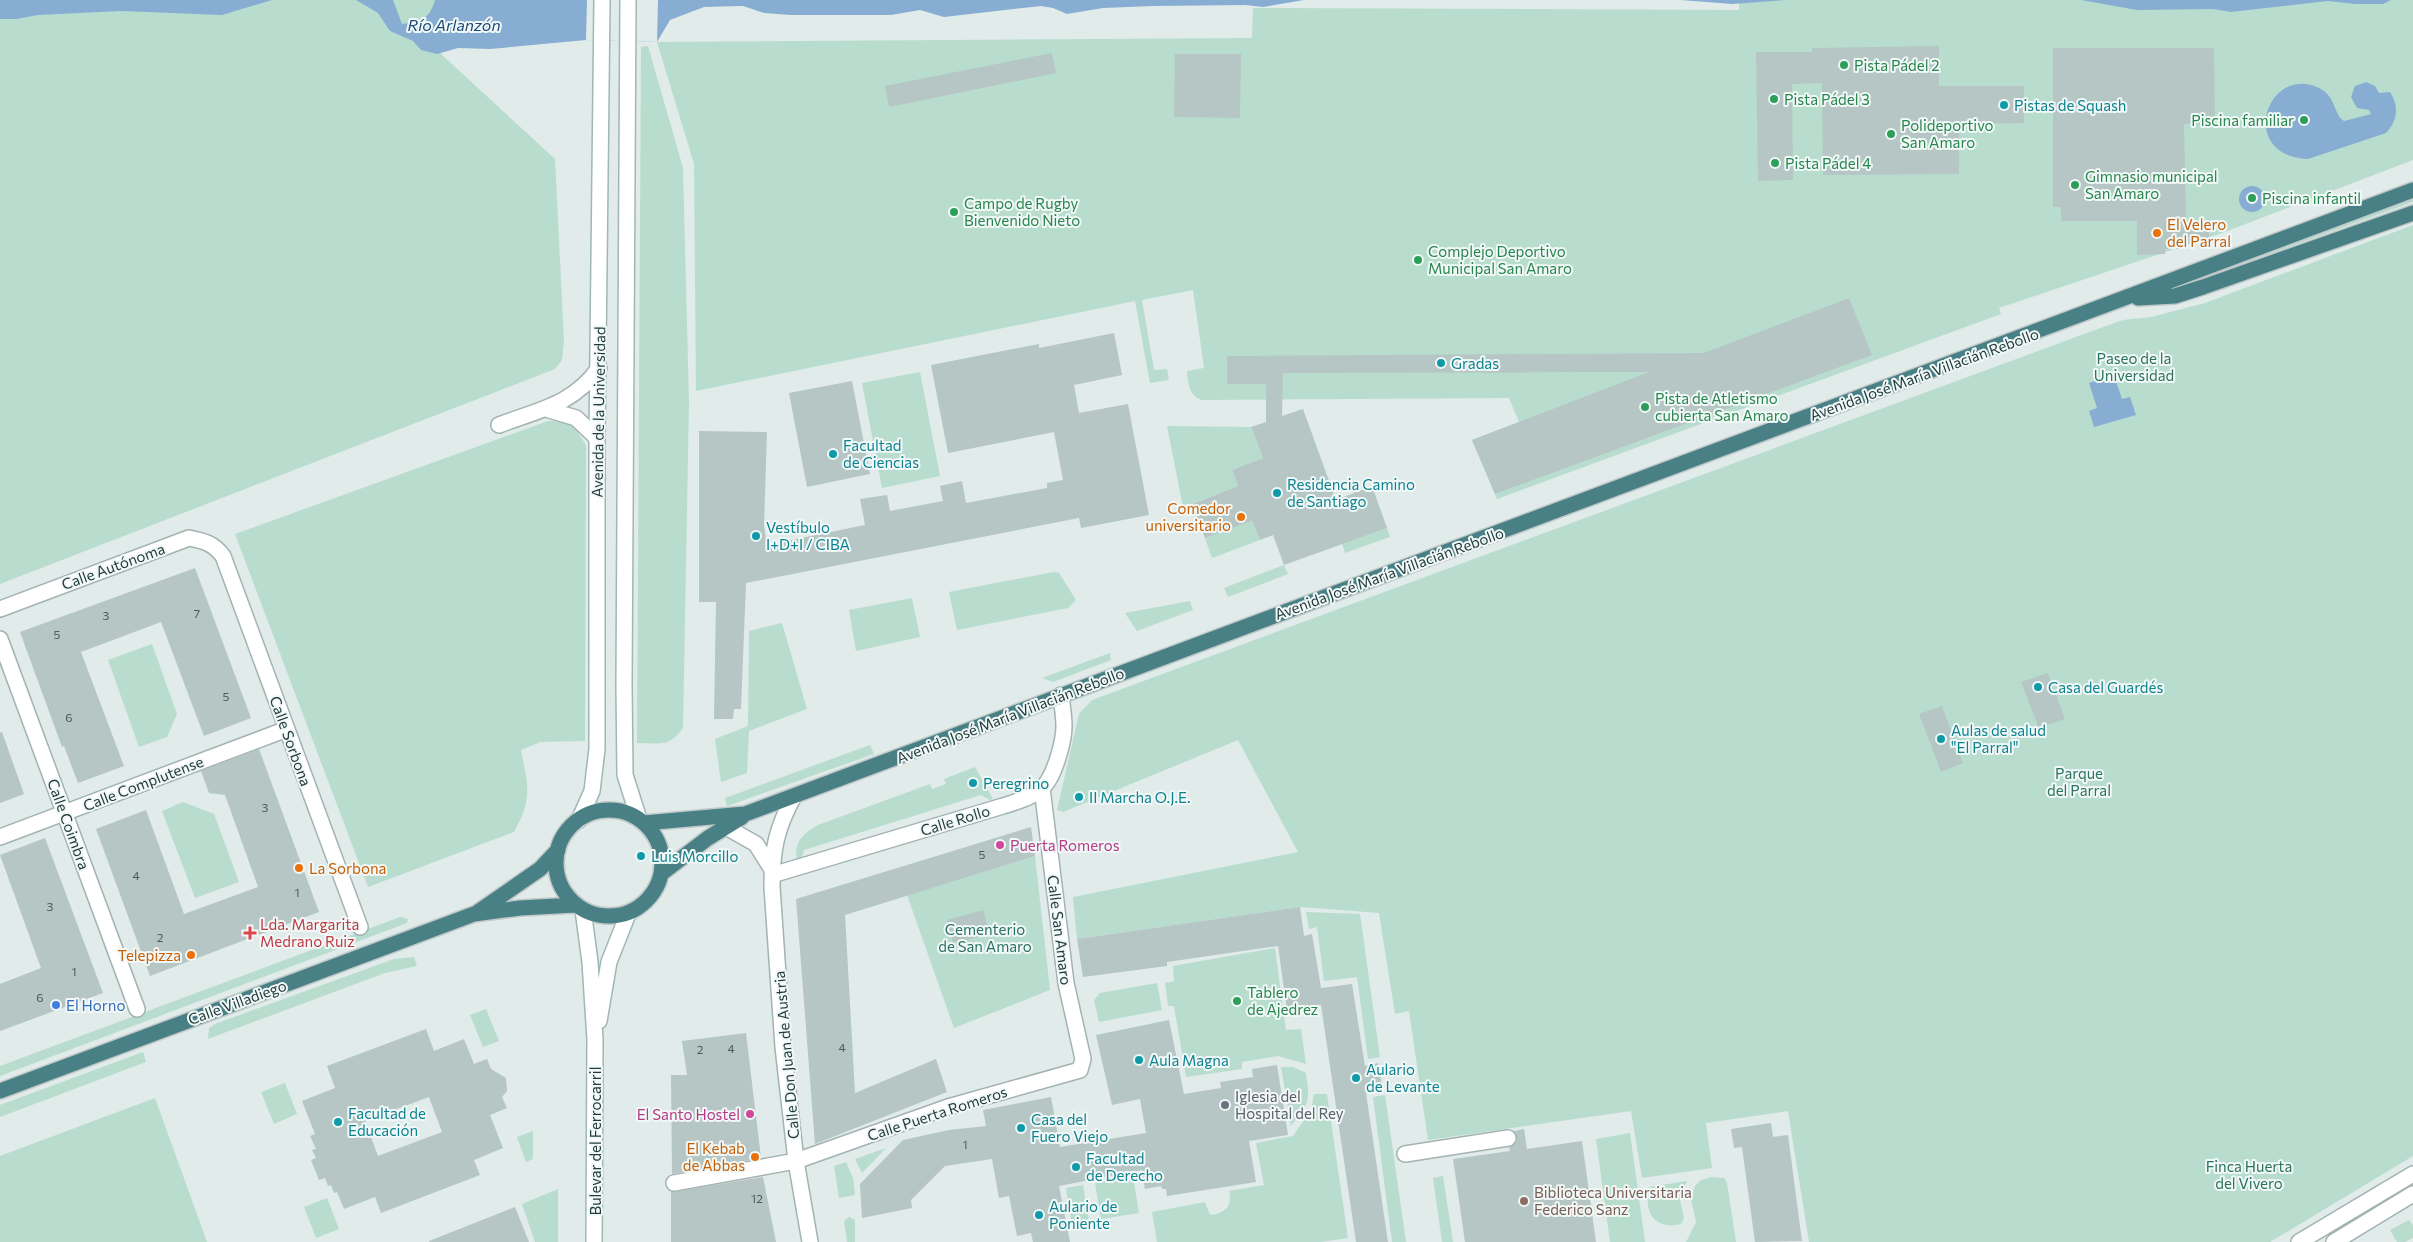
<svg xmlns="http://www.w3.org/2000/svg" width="2413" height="1242" font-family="Commissioner,sans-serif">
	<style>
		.green { fill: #b8ddce }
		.water { fill: #87aed2 }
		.pier { fill: #e0ebea }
		.building { fill: #b5c6c4; fill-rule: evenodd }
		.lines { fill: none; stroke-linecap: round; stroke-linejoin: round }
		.pedestrian-casing { stroke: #a3b3b2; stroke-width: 18 }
		.minor-casing { stroke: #a3b3b2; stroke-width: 18 }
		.secondary-casing { stroke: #9fb7b6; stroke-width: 18 }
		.trunk-casing { stroke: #c1c8c8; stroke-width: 18 }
		.pedestrian { stroke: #fff; stroke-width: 15 }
		.minor { stroke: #fff; stroke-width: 15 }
		.secondary { stroke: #fff; stroke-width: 15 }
		.trunk { stroke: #488086; stroke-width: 15 }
		.leisure-dot { fill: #2e9e5b; stroke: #f1f8f7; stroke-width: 2 }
		.culture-dot { fill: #0f9aa8; stroke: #f1f8f7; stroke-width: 2 }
		.food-dot { fill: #e8710a; stroke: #f1f8f7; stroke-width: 2 }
		.hotel-dot { fill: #d1479c; stroke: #f1f8f7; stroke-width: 2 }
		.health-dot { fill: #e0444e; stroke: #f1f8f7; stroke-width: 2 }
		.shop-dot { fill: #3f7fe0; stroke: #f1f8f7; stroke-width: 2 }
		.worship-dot { fill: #6b7280; stroke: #f1f8f7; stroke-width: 2 }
		.education-dot { fill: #8d6e63; stroke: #f1f8f7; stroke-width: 2 }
		.labels { text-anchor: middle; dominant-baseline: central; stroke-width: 4; stroke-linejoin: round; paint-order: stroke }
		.number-label { font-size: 12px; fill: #465e5e }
		.leisure-label { font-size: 15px; fill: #27864d; stroke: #f1f8f7; text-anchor: start }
		.culture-label { font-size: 15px; fill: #0d838f; stroke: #f1f8f7; text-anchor: start }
		.food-label { font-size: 15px; fill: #c56008; stroke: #f1f8f7; text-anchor: end }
		.park-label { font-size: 15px; fill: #2a735e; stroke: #f1f8f7 }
		.street-label { font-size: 15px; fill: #213b3c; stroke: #f1f8f7 }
		.hotel-label { font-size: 15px; fill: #b23c85; stroke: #f1f8f7; text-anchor: start }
		.health-label { font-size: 15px; fill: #be3a42; stroke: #f1f8f7; text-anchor: start }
		.shop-label { font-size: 15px; fill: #366cbe; stroke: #f1f8f7; text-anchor: start }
		.worship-label { font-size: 15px; fill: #5b616d; stroke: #f1f8f7; text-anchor: start }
		.education-label { font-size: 15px; fill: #785e54; stroke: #f1f8f7; text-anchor: start }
		.water-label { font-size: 16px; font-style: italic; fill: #1a4a79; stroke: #f1f8f7 }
	</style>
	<rect width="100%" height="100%" fill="#e0ebea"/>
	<path class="green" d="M0,0H442L441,54L555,159L564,341L562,360L555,369L0,584Z
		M1739,0H2413V160L2222,233L1999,308L2001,314L1497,499L1472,440L1519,422L1509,398L1201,400C1189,395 1188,383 1187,371L1204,368L1193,290L1142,300L1154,370L1167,369L1169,380L1150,383L1135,301L696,391L694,164L657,42L1252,38L1253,8L1739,10Z
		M648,46L683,168L689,402L683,728C669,748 659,743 637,743L641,47Z
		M2413,197V202L2247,262L2245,261L2246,258Z
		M2413,225V1156L2270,1242H1809L1788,1111L1706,1123L1712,1168L1642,1178L1631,1111L1428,1140L1409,1011L1395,1014L1379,913L1300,907L1077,939L1073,897L1298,852L1238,740L1063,812L1057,810L1079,714L1092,700L2092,331L2123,320L2151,317L2205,303Z
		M920,372L940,476L882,488L862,383Z
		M548,421C571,421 576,427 586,446L585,741L540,742L521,750C528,786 533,798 514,832L368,887L235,534Z
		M1167,426L1251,427L1263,458L1232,470L1238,486L1183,507Z
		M1252,521L1260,540L1212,558L1205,538Z
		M1387,528L1390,537L1345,553L1342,544Z
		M1284,565L1288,574L1228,597L1224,588Z
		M1054,572L1059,573L1076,600L1068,608L957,630L949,592Z
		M912,598L920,637L856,651L849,610Z
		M1190,601L1193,610L1137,631L1125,613Z
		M782,623L807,709L749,731L747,773L721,782L715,739L748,726L749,631Z
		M152,644L177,714L167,737L139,747L108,660Z
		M1110,653L1111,660L1053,682L1042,678Z
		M870,745L874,754L727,806L725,798Z
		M975,767L993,799L990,800L981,795L804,850L801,859L797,860C793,842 804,833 818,825L930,784L932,789L946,784L944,779Z
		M183,802L214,814L239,882L195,898L162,811Z
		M1035,856L1050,990L954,1028L907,895Z
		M1306,912L1360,914L1380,1057L1368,1059L1357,977L1324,981L1317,927L1309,929Z
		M400,917L408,919L407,923L0,1076V1066Z
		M1275,948L1286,1030L1301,1029L1306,1064L1278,1056L1242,1062V1069L1186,1077L1174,1006H1168L1165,983L1174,981L1173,966Z
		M414,957L417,966L385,973L208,1039L209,1028L215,1024L394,959Z
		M1157,983L1162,1010L1099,1022L1094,1000L1100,993Z
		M486,1009L499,1041L483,1047L470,1015Z
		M143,1052L146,1062L0,1117V1105Z
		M1281,1067H1293L1306,1073C1310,1103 1310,1102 1291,1126Z
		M285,1083L297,1114L274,1124L261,1092Z
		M1314,1094H1327L1348,1238L1321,1242H1157L1152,1212L1205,1202L1210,1215C1224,1214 1233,1207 1229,1191L1264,1185L1256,1143L1293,1136L1311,1110Z
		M1385,1095L1406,1242H1392L1373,1097Z
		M155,1098L207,1242H0V1156Z
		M533,1131V1159L526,1162L517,1137Z
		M1630,1133L1645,1242H1610L1596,1139Z
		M886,1148L862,1173L855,1159Z
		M846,1162L853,1178L855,1195L839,1198L834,1166Z
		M1133,1176L1139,1213L1101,1219L1095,1183Z
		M1443,1176L1453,1242H1442L1433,1178Z
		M1712,1177L1724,1178L1727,1183L1736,1242H1686L1696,1222L1691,1199L1695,1186L1701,1180Z
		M1687,1181L1680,1200L1684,1217L1682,1223C1671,1229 1652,1224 1649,1210C1647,1204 1648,1196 1647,1190L1649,1187Z
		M1083,1185L1089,1221L1072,1224L1066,1188Z
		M558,1189V1242H535L522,1204Z
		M327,1198L339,1229L316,1238L304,1207Z
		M849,1217L855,1220V1242H847L844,1221Z
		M2409,1220L2413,1225V1238L2405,1242H2397L2390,1230Z"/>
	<path class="water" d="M0,0H272L222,15L121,11L38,15L16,19H0Z
		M356,0H393L402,24C421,22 429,20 435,0H1304L1263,7L1245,5L1153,6L1103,8L1067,14L1053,8L1041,6L944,17L920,10L891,15H791L764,13L743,6L704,7L670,20L657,42L586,40L490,49L458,48L437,54L421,50L413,41L390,31L378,13Z
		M1681,0H1785L1732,4Z
		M2081,0H2391L2383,4H2355L2328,1L2231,12L2213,9L2137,10Z
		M2366,82L2375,86L2379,93L2390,92C2399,106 2398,120 2386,133L2308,159C2236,156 2267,63 2319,88C2337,97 2333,114 2344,121L2371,114L2369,110L2357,108L2351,97L2355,86Z
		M2239 199a13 13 0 1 1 26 0a13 13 0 1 1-26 0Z
		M2114,375L2122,399L2130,397L2136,415L2094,427L2089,411L2097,408L2089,383Z"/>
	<path class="pier" d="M587,0H658L657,42L586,40Z"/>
	<path class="building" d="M1939,46V86H2024V123L1959,124V174L1823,175L1822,83L1792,84L1793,180L1758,181L1756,52H1812V48Z
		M2053,48H2214L2215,124H2184L2186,221H2209V238L2194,239V243L2180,244V249H2165V254L2137,255V221H2061V207H2053Z
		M1052,53L1056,73L889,107L885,86Z
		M1175,54H1241L1240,118L1174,117Z
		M1849,298L1872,355L1495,494L1472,440L1649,372L1283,373L1282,416L1303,409L1336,500L1372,486L1387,528L1284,565L1273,535L1260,540L1252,521L1205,538L1192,504L1238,486L1232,470L1263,458L1251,427L1266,422V384H1227V356L1704,353Z
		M1114,333L1122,375L1074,385L1079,413L1128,404L1149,515L1081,528L1079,518L746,583L741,709H734L733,719H714L716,602H699V431L767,432L764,525L767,545L865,525L860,499L887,495L890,511L943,501L940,486L962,481L966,503L1047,488V483L1063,480L1054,432L948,453L931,365L1039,344V348Z
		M852,381L870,474L807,487L789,393Z
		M195,568L251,718L204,736L161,622L81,652L124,766L78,783L64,746L62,747L20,632Z
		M2048,673L2065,719L2039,728L2021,682Z
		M1942,706L1963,763L1941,772L1919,714Z
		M2,732L24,794L0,803V733Z
		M259,749L319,912L150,976L96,829L146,810L184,914L258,887L225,795L209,793L201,771Z
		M1031,827L1035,856L845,915L855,1093L936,1059L947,1092L815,1144L796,899Z
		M45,838L103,993L0,1031V984L41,968L0,855Z
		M1300,907L1304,936L1312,934L1321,988L1352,984L1365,1066L1378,1063L1383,1091L1366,1093L1388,1242H1356L1321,1005L1287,1010L1278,946L1167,962V966L1083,977L1077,939Z
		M983,910L990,934L953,943L947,920Z
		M1169,1020L1184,1094L1221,1088L1220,1082L1253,1077L1252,1069L1277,1065L1288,1135L1249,1141L1256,1182L1167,1196L1166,1189H1162L1161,1186L1145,1189L1142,1170L1059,1186L1070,1242H1033L1031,1233L1017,1236L1009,1196L999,1198L992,1159L945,1166L911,1200L912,1208L862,1218L860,1184L903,1140L949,1130L986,1126L983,1110L1051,1097L1060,1147L1146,1133L1140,1099L1112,1105L1096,1035Z
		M426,1029L434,1051L464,1039L474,1064L487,1059L491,1069L506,1078L507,1091L502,1097L507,1108L490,1115L503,1148L474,1160L480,1175L381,1213L375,1197L344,1209L337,1192L334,1193L331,1185L328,1186L325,1178L319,1180L311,1160L316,1158L312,1150L316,1149L310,1136L315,1134L302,1101L335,1088L327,1066ZM429,1097L442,1132L378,1156L365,1121Z
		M746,1033L761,1158L672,1174L671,1075H687L682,1041Z
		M1771,1123L1773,1137L1788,1135L1802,1241L1755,1242L1742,1147L1734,1148L1731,1129Z
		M1524,1129L1527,1149L1582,1141L1596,1242H1465L1453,1159L1510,1151L1509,1147L1517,1141L1514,1131Z
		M763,1177L776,1242H671V1192Z
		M515,1207L529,1242H429V1241Z"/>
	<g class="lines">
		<defs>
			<path id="pedestrian" d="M1405,1154L1508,1138"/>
			<path id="minor" d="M546,409L576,418L597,438
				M499,425C538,410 573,405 599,368
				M0,609L189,538C204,541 213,543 223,556L360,927
				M0,639L137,1009
				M794,796C776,829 772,850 772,887L783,1047L796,1161L810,1242
				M726,827L756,844L771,868
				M0,837L287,729
				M772,875L1003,806C1015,802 1032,798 1042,788C1054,778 1064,742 1064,726C1064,716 1062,705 1061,695
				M674,1183L796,1161L948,1107L1080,1070L1083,1059L1066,983L1042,788
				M2299,1242L2413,1174
				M2334,1242L2413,1194"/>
			<path id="secondary" d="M628,0L624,685L625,775L639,819
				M579,820L592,791L597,749V438L602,0
				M583,910L590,962L595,1039L594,1242
				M599,1021L609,962L628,914"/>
			<path id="trunk" d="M2138,298L2175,296L2203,287L2413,213
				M556 863a53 53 0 1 1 106 0a53 53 0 1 1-106 0Z
				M644,823L745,814L2413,190
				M662,873L708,838L742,817
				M478,912L540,869L558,850
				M0,1091L474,914L520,908L575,905"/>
		</defs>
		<use href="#pedestrian" class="pedestrian-casing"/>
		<use href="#minor" class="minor-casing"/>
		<use href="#secondary" class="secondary-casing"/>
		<use href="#trunk" class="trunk-casing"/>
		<use href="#pedestrian" class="pedestrian"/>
		<use href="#minor" class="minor"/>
		<use href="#secondary" class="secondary"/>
		<use href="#trunk" class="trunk"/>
	</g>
	<g class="leisure-dot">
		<circle cx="1844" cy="65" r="5"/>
		<circle cx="1774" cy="99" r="5"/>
		<circle cx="2304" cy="120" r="5"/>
		<circle cx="1891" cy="134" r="5"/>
		<circle cx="1775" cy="163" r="5"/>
		<circle cx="2075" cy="185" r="5"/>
		<circle cx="2252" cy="198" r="5"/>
		<circle cx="954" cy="212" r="5"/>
		<circle cx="1418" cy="260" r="5"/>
		<circle cx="1645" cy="407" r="5"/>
		<circle cx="1237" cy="1001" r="5"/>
	</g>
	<g class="culture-dot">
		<circle cx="2004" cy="105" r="5"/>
		<circle cx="1441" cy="363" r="5"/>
		<circle cx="833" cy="454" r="5"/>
		<circle cx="1277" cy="493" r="5"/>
		<circle cx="756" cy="536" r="5"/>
		<circle cx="2038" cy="687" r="5"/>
		<circle cx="1941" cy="739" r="5"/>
		<circle cx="973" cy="783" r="5"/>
		<circle cx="1079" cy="797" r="5"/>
		<circle cx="641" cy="856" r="5"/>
		<circle cx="1139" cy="1060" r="5"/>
		<circle cx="1356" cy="1078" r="5"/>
		<circle cx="338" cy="1122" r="5"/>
		<circle cx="1021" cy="1128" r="5"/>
		<circle cx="1076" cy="1167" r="5"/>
		<circle cx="1039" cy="1215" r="5"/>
	</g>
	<g class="food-dot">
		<circle cx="2157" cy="233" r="5"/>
		<circle cx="1241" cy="517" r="5"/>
		<circle cx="299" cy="868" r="5"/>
		<circle cx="191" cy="955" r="5"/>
		<circle cx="755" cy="1157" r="5"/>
	</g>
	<g class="hotel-dot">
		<circle cx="1000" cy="845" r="5"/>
		<circle cx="750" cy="1114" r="5"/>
	</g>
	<path class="health-dot" d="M247.5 925.5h5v5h5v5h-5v5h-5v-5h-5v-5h5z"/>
	<circle class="shop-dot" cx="56" cy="1005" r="5"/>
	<circle class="worship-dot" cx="1225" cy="1105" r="5"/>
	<circle class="education-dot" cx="1524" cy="1201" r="5"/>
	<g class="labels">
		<g class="number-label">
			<text x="197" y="613">7</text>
			<text x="106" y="615">3</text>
			<text x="57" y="634">5</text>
			<text x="226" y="696">5</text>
			<text x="69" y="717">6</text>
			<text x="265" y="807">3</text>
			<text x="982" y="854">5</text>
			<text x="136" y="875">4</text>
			<text x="297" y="892">1</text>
			<text x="50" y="906">3</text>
			<text x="160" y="937">2</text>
			<text x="74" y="971">1</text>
			<text x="40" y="997">6</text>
			<text x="842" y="1047">4</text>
			<text x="731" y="1048">4</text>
			<text x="700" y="1049">2</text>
			<text x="965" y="1144">1</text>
			<text x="757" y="1198">12</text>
		</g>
		<g class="leisure-label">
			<text x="1854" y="65">Pista Pádel 2</text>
			<text x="1784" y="99">Pista Pádel 3</text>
			<text x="2294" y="120" text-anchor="end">Piscina familiar</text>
			<text x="1901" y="125">Polideportivo<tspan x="1901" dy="17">San Amaro</tspan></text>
			<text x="1785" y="163">Pista Pádel 4</text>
			<text x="2085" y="176">Gimnasio municipal<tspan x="2085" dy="17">San Amaro</tspan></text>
			<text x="2262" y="198">Piscina infantil</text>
			<text x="964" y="203">Campo de Rugby<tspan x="964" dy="17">Bienvenido Nieto</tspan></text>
			<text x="1428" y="251">Complejo Deportivo<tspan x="1428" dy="17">Municipal San Amaro</tspan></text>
			<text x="1655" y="398">Pista de Atletismo<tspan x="1655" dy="17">cubierta San Amaro</tspan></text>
			<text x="1247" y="992">Tablero<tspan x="1247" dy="17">de Ajedrez</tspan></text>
		</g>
		<g class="culture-label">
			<text x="2014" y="105">Pistas de Squash</text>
			<text x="1451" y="363">Gradas</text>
			<text x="843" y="445">Facultad<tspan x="843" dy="17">de Ciencias</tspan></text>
			<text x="1287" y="484">Residencia Camino<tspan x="1287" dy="17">de Santiago</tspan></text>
			<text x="766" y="527">Vestíbulo<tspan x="766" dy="17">I+D+I / CIBA</tspan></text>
			<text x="2048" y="687">Casa del Guardés</text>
			<text x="1951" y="730">Aulas de salud<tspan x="1951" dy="17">"El Parral"</tspan></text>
			<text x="983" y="783">Peregrino</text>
			<text x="1089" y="797">II Marcha O.J.E.</text>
			<text x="651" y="856">Luis Morcillo</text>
			<text x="1149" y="1060">Aula Magna</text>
			<text x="1366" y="1069">Aulario<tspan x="1366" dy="17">de Levante</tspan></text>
			<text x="348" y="1113">Facultad de<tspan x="348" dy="17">Educación</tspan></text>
			<text x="1031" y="1119">Casa del<tspan x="1031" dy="17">Fuero Viejo</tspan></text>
			<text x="1086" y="1158">Facultad<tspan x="1086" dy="17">de Derecho</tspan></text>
			<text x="1049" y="1206">Aulario de<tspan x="1049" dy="17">Poniente</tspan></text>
		</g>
		<g class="food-label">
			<text x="2167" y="224" text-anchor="start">El Velero<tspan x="2167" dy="17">del Parral</tspan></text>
			<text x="1231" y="508">Comedor<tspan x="1231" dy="17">universitario</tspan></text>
			<text x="309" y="868" text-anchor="start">La Sorbona</text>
			<text x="181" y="955">Telepizza</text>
			<text x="745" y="1148">El Kebab<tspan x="745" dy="17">de Abbas</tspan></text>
		</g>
		<g class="park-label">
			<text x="2134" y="358">Paseo de la<tspan x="2134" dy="17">Universidad</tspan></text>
			<text x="2079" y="773">Parque<tspan x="2079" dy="17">del Parral</tspan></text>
			<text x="985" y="929">Cementerio<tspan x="985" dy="17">de San Amaro</tspan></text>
			<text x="2249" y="1166">Finca Huerta<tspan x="2249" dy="17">del Vivero</tspan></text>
		</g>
		<g class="street-label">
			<text transform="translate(1924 374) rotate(-20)">Avenida José María Villacián Rebollo</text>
			<text transform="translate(598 412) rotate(-89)">Avenida de la Universidad</text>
			<text transform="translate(113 566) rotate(-20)">Calle Autónoma</text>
			<text transform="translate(1389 573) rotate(-20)">Avenida José María Villacián Rebollo</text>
			<text transform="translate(1010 715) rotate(-21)">Avenida José María Villacián Rebollo</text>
			<text transform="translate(291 741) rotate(70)">Calle Sorbona</text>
			<text transform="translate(143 783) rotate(-21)">Calle Complutense</text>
			<text transform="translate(955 820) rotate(-17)">Calle Rollo</text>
			<text transform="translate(69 824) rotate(70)">Calle Coimbra</text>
			<text transform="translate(1060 930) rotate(83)">Calle San Amaro</text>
			<text transform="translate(237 1002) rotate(-20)">Calle Villadiego</text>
			<text transform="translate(786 1055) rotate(-95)">Calle Don Juan de Austria</text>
			<text transform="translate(937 1113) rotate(-18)">Calle Puerta Romeros</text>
			<text transform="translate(595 1141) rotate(-90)">Bulevar del Ferrocarril</text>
		</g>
		<g class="hotel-label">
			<text x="1010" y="845">Puerta Romeros</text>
			<text x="740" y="1114" text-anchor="end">El Santo Hostel</text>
		</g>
		<g class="health-label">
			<text x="260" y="924">Lda. Margarita<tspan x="260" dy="17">Medrano Ruiz</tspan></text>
		</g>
		<g class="shop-label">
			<text x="66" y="1005">El Horno</text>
		</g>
		<g class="worship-label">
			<text x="1235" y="1096">Iglesia del<tspan x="1235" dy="17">Hospital del Rey</tspan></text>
		</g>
		<g class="education-label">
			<text x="1534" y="1192">Biblioteca Universitaria<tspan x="1534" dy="17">Federico Sanz</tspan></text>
		</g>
		<g class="water-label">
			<text x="454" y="24">Río Arlanzón</text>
		</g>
	</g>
</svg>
